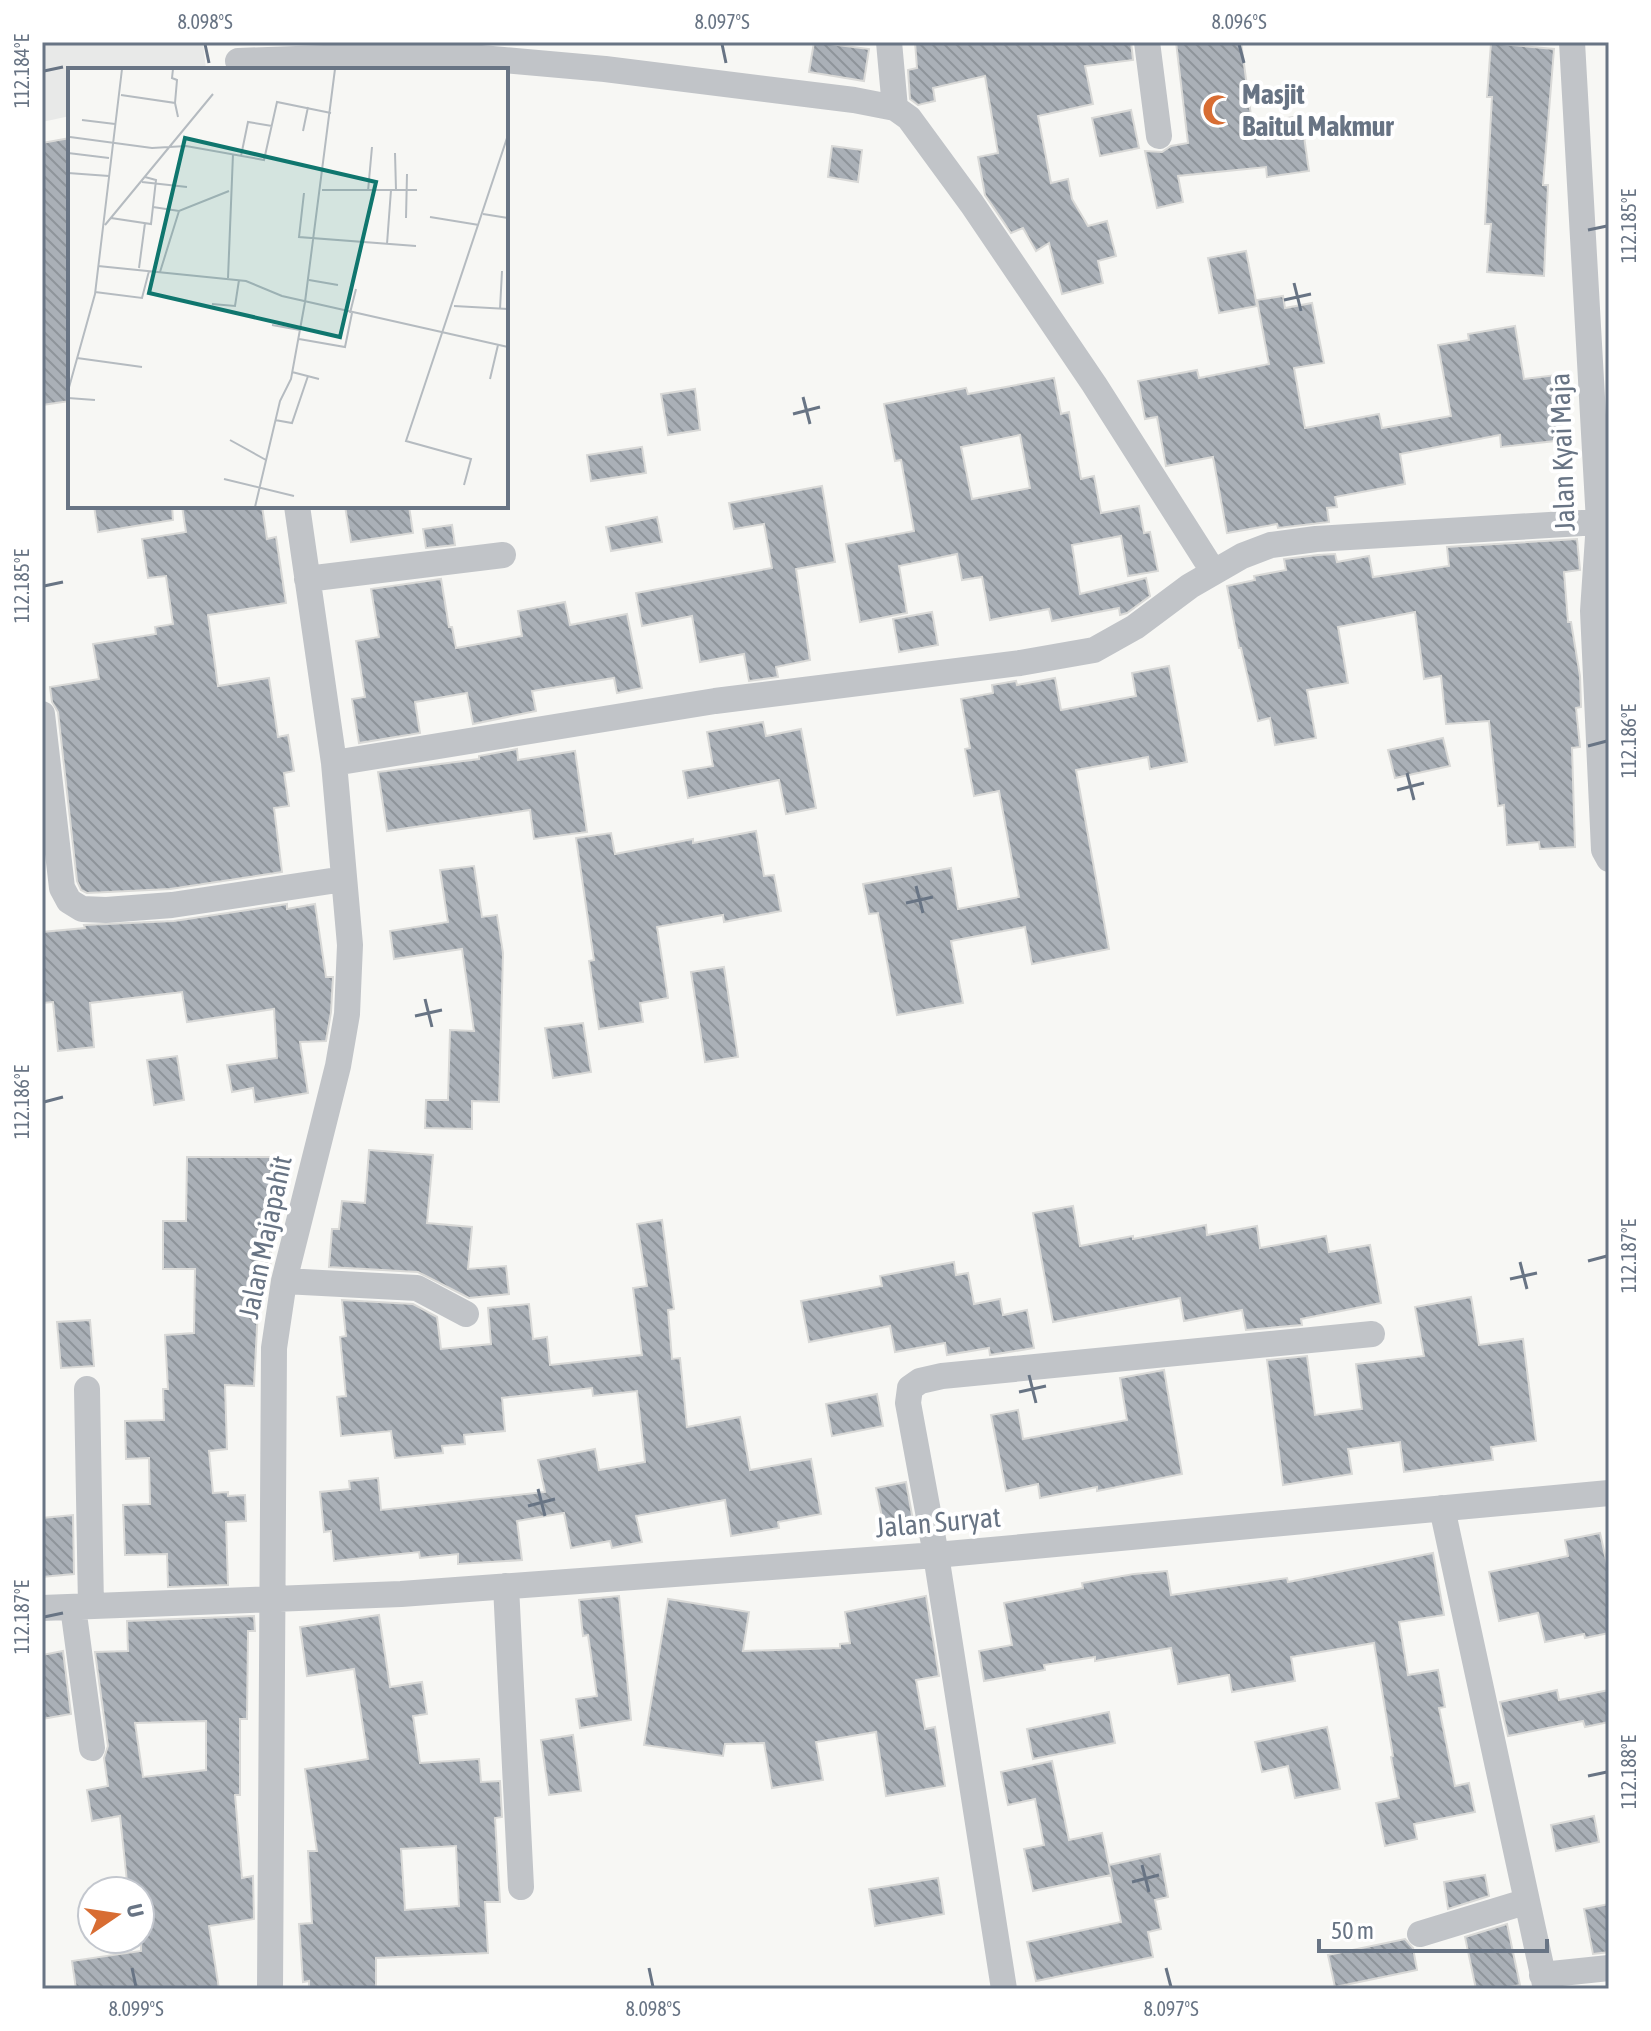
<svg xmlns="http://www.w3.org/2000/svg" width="1651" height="2031" font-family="'Asap Condensed',sans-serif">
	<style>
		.built { fill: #e8e9e8 }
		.building { fill: url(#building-back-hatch); stroke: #d9d9d7; stroke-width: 2; fill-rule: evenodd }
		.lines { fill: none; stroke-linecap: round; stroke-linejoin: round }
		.street { stroke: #c1c4c8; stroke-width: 26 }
		.ticks { fill: none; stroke: #687484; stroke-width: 3 }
		.labels { text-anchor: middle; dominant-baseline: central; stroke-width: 8; stroke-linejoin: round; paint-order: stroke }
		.poi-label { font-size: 28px; font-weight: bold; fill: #687484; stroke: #fff; text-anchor: start }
		.street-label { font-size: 28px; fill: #687484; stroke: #fff }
		.inset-road { fill: none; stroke: #b5bbc0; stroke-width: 2 }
		.view { fill: #0f766e; fill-opacity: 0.15; stroke: #0f766e; stroke-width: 4 }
		.inset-edge { fill: none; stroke: #687484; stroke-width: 4 }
		.neatline { fill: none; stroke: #687484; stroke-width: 3 }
		.ticks-label { font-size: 20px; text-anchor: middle; fill: #687484 }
	</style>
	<defs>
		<pattern id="building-back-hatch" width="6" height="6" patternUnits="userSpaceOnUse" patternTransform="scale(2)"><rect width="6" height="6" fill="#aab0b7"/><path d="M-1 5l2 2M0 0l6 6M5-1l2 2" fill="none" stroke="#8e949a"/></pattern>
	</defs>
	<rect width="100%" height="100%" fill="#f7f7f4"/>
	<path class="built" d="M42,42H203L206,70H70V116L42,122Z"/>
	<path class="building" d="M814,42L869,49L864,81L809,72Z
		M915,42H1131L1133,60L1085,66L1093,104L1038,116L1051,183L1068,179L1072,199L1088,226L1107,221L1116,256L1098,261L1103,283L1062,294L1049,243L1036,251L1023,228L1011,233L985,195L978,157L998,153L985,76L933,88L935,101L918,105L910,99L908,70L917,68Z
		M1176,42H1241L1252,123L1301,116L1309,171L1267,177L1266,167L1178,176L1183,202L1157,208L1145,151L1162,152L1171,146L1188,143Z
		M1491,43L1554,49L1543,185H1548L1544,276L1487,272L1491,224H1485L1492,97H1487Z
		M1131,110L1139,148L1100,156L1092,118Z
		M70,138V401L42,405V143Z
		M832,146L862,150L858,182L828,177Z
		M1246,251L1257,306L1219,313L1208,258Z
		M1283,296L1285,308L1312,303L1324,363L1294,368L1305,428L1379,414L1382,428L1451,416L1438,345L1469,340L1468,334L1515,326L1524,379L1556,375L1564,440L1501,447L1500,435L1400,454L1405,484L1335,497L1337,507L1327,508L1329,522L1278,528L1277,524L1227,533L1213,457L1166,466L1157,417L1145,419L1138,381L1197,370L1199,378L1269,364L1257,300Z
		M1054,378L1061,414L1069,412L1081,479L1094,476L1101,513L1139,506L1144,533L1150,532L1158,571L1128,576L1121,536L1072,545L1080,594L1146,578L1150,596L1127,613L1120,615L1119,608L1052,621L1049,609L990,620L982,577L962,580L957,554L899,566L907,613L860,622L846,544L914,531L901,460L895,461L884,404L966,388L968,394ZM1020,435L1030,488L972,499L961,447Z
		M695,389L700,430L668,435L661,394Z
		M642,447L646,473L591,481L587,455Z
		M822,486L835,562L796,569L810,660L776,667L778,677L749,681L744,654L700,662L692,616L642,626L636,593L772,568L764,524L734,529L729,503Z
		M94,506H172L173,520L98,532Z
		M182,506H262L267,539L276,537L286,603L208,615L218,686L269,678L278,737L288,735L294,771L284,773L289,806L274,808L282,872L170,889L87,893L81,890L77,881L58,712L52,702L50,687L99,679L93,644L156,634L155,627L173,624L166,576L148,578L142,539L186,532Z
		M345,506H409L413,533L351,542Z
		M657,517L662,542L611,551L606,527Z
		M452,525L455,545L426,548L423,529Z
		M1577,539L1580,570L1564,572L1568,622H1571L1580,676L1581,707L1576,708L1580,747L1572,748L1575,847L1540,849L1539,842L1507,845L1504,805L1498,806L1489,721L1446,724L1441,676L1424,679L1415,612L1338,627L1348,683L1307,690L1316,738L1275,745L1270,718L1258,721L1241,648H1239L1227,586L1255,580L1254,576L1286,570L1284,559L1318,555L1335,554L1337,562L1369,556L1373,577L1449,566L1447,547Z
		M441,579L449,627H452L456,648L522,636L518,611L565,602L570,625L627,614L642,688L617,693L614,678L532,691L536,711L473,724L467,693L415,702L420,733L359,743L352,699L365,697L356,641L379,637L371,589Z
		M932,612L938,645L899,652L893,619Z
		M1169,666L1187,762L1150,769L1148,757L1076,770L1109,949L1032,964L1025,927L951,941L963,1003L897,1015L878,913L869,914L863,884L951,868L958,909L1019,897L999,791L974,796L965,749L970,748L961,699L993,693L992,685L1016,681L1017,685L1055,678L1061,710L1136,696L1132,673Z
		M763,722L766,736L801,729L816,808L786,814L779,780L688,798L683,771L713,766L707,732Z
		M1443,738L1450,766L1395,778L1388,750Z
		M517,749L518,760L575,751L587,832L534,839L530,810L387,831L378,772L479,759V756Z
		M756,831L764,876L774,875L781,911L724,922L723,915L657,927L668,998L640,1003L643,1022L599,1029L589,961L594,960L576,838L611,833L615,854L693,839V843Z
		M474,866L482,917L497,915L503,953L499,1102L472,1101V1129L425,1128L426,1100H448L450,1030L474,1031L462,949L394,959L390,931L448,922L440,870Z
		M287,904V909L315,904L326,977H333L331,1012L326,1041L300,1042L308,1093L255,1102L253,1088L232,1092L227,1065L277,1058L274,1009L187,1022L182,992L90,1003L94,1047L58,1051L53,1002L42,1003V932L85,928L84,925L174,921Z
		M724,967L738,1057L705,1062L691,972Z
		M583,1023L591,1072L553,1078L545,1028Z
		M177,1056L184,1100L154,1105L147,1060Z
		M369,1150L433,1155L427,1223L472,1227L468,1269L506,1266L509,1294L469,1298L418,1272L329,1267L332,1229H339L342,1201L365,1203Z
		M187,1157H278L276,1221H273L270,1270H260L254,1386L225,1385L227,1449L209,1451L213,1493L228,1492V1496L245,1495L246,1521L226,1522L228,1585L168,1587L167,1554L125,1555L123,1505L150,1504L149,1458L126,1459L125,1421L164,1420L163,1389H168L165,1335L194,1333L195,1269H163V1221H186Z
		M1073,1206L1080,1246L1133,1236V1239L1206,1225L1207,1235L1257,1226L1260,1248L1326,1236L1329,1252L1370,1245L1381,1303L1301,1319L1302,1325L1246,1330L1242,1310L1184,1321L1180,1298L1053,1322L1033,1213Z
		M662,1220L674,1309L668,1310L672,1359L680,1358L687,1427L740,1417L750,1470L811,1459L821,1514L778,1522L779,1528L731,1536L725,1500L636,1516L642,1542L612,1548L610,1541L571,1548L564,1513L517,1521L522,1560L458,1564V1554L420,1558L419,1552L334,1561L331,1531L324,1532L320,1492L350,1489L349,1481L378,1478L381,1510L545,1492L538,1460L595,1449L599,1470L645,1462L637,1391L593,1396L592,1388L502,1398L505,1431L464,1435L465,1444L442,1446L443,1453L395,1458L391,1431L341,1436L337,1397L346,1396L340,1337L346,1336L342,1300L413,1304L437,1317L441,1349L491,1344L488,1308L529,1304L533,1339L547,1337L550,1365L642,1355L633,1288L647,1286L637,1224Z
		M954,1262L956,1275L968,1273L974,1304L1000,1299L1003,1315L1027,1310L1034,1348L990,1355L989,1348L947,1355L945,1343L895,1352L890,1326L809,1342L801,1301L882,1286L880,1276Z
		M1471,1297L1479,1345L1523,1339L1536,1441L1491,1447L1493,1460L1404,1472L1400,1442L1348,1449L1352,1474L1283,1485L1267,1360L1307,1356L1315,1415L1362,1409L1356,1364L1424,1356L1415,1307Z
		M90,1320L94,1366L61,1368L57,1322Z
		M1164,1370L1182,1474L1097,1491V1487L1040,1498L1038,1484L1006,1491L991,1415L1018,1410L1023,1439L1127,1420L1120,1378Z
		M877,1394L883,1426L832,1436L826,1404Z
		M906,1482L914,1526L885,1532L876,1488Z
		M73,1515L74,1574L42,1577V1518Z
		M1600,1533L1609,1573V1633L1585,1638L1584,1634L1545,1642L1538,1613L1499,1621L1489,1572L1568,1556L1565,1540Z
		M1433,1553L1444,1615L1399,1622L1408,1675L1438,1670L1445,1707L1439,1708L1455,1786L1469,1783L1475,1812L1414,1824L1417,1839L1385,1846L1376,1803L1399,1798L1391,1757L1393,1756L1374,1643L1291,1657L1295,1681L1232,1692L1229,1675L1178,1684L1171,1648L1095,1661V1657L1044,1665L1045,1670L984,1681L979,1651L1012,1645L1004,1603L1083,1588L1082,1583L1134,1574L1167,1571L1171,1595L1287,1578L1288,1582Z
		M619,1596L631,1720L580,1728L576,1699L597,1696L588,1635L583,1636L579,1600Z
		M926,1596L939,1676L916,1680L925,1729L935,1727L945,1786L886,1796L876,1732L816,1742L823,1780L772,1788L764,1743L725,1744L723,1756L644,1745L668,1599L749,1612L743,1651L840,1648V1644L850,1643L845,1612Z
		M379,1615L390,1687L422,1682L427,1714L413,1716L420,1763L479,1759L481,1782L500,1781L502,1817L495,1818L500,1902H485L488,1953L376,1958V1989H309V1981L303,1982L299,1924L312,1923L308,1851H317L305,1769L368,1759L354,1669L307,1676L300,1627ZM456,1846L459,1906L405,1910L401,1849Z
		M254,1616L255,1631H248L247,1719H240V1795H235L242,1878L253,1876L254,1919L209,1926L219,1989H76L72,1961L141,1951L140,1891H128L120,1816L92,1821L87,1790L108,1786L104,1758L108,1746L95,1652L128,1651L127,1621ZM206,1721V1770L143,1777L135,1723Z
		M63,1651L71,1714L42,1719V1655Z
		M1557,1690L1559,1700L1609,1690V1722L1585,1727L1583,1721L1508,1736L1500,1702Z
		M1109,1712L1115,1743L1033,1759L1027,1729Z
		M1327,1727L1340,1789L1295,1798L1288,1766L1262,1772L1255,1742Z
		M573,1735L581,1791L549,1795L541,1740Z
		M1052,1761L1069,1840L1102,1833L1111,1875L1033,1891L1024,1849L1044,1845L1035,1799L1008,1805L1001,1772Z
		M1594,1816L1599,1842L1556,1851L1551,1825Z
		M1160,1854L1168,1897L1155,1900L1161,1929L1148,1932L1153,1957L1036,1981L1027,1942L1121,1922L1109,1865Z
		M1485,1875L1489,1896L1448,1909L1444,1882Z
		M938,1878L944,1914L875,1926L869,1889Z
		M1609,1904V1952L1593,1954L1584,1909Z
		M1507,1924L1520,1985L1499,1989H1476L1465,1937Z
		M1405,1939L1413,1948L1417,1970L1335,1987L1328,1955Z"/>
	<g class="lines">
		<path class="street" d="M889,42L895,108L909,118L972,204L1094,384L1213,571
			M1147,42L1159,136
			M1572,42L1599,522L1593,611L1604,850L1609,859
			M238,61L436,54L605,69L854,100L895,108
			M307,579L503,555
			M42,714L62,888L69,901L82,909L106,910L172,905L344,879
			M334,763L715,701L1020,663L1094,650L1135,627L1190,586L1242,556L1271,545L1316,539L1599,522
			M284,1281L417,1288L466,1314
			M87,1389L91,1606
			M1442,1508L1546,1989
			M506,1586L521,1887
			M73,1607L92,1748
			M42,1608L401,1594L936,1555L1609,1493
			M1420,1934L1525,1902
			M1542,1975L1609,1968
			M270,1989L274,1348L284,1281L338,1066L347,1014L350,945L334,763L297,506
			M1004,1989L936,1555L908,1403L910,1388L920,1381L942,1376L1372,1334"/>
	</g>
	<path class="ticks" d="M205,44L209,63M722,44L726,63M1239,44L1244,63M44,71L63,67M1588,230L1607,226M1294,283L1301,311M1284,300L1311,294M803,397L810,424M793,414L820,407M44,586L63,582M1588,746L1607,741M1407,773L1414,800M1397,790L1424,783M916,886L923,913M906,903L933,897M425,999L432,1027M415,1016L442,1010M44,1102L63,1097M1588,1261L1607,1256M1520,1262L1527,1289M1510,1279L1537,1273M1029,1375L1036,1403M1019,1392L1046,1386M538,1489L545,1516M528,1506L555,1499M44,1617L63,1613M1588,1776L1607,1772M1142,1865L1149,1892M1132,1882L1159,1875M132,1968L136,1987M649,1968L653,1987M1166,1968L1171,1987"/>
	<defs>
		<symbol id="mosque-bare" viewBox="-9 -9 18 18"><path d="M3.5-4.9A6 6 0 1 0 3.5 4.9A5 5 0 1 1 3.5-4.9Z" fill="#d86d33" stroke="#fff" stroke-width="2.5" paint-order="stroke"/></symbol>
	</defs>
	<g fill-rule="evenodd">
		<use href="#mosque-bare" x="1196" y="88" width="44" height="44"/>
	</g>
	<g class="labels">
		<g class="poi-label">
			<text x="1242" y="94">Masjit<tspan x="1242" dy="32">Baitul Makmur</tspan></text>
		</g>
		<g class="street-label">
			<text transform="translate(1562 452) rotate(-92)">Jalan Kyai Maja</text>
			<text transform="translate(265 1237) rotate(-78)">Jalan Majapahit</text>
			<text transform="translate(938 1522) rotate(-5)">Jalan Suryat</text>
		</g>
	</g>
	<g transform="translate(68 68)">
		<rect width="440" height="440" fill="#f7f7f4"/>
		<path class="inset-road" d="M105,1L104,10L109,12L107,35M53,27L107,35L110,49M14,52L47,56M235,63L240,39M2,69L84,80L118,78L196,92L209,34L263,45M0,85L41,90M327,85L328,122M173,88L180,54L204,58M0,105L41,108M74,114L119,119M254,122H349M300,123L304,79M236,125L231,169L348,178M85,139L111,143L161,123M415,146L440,150M362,149L411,157M43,150L83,156L88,112L77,109M338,150L339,106M37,157L145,26M319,176L323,122M30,198L178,213L214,228L440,279M71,200L77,155M92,204L111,143M160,210L165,86M241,212L270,217M27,224L74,230L81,203M144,236L167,238L171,212M386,238L440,241M432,241L434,203M282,245L288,221M204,257L232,262M231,271L277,279L284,245M9,290L74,299M224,304L251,311M422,311L430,277M0,323L27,226L54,1M0,330L27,332M207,352L224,355L240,308M162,372L198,392M156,411L226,428M396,417L403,391L338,373L440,67M187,439L212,333L223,311L237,234L267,1"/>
		<path class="view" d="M117,70L308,114L272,269L81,225Z"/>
		<rect width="440" height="440" class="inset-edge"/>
	</g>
	<rect width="1651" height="2031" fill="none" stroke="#ffffff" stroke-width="88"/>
	<g transform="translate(116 1915) rotate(77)"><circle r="38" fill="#ffffff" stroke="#c3c7ce" stroke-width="2"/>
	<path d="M0-6L14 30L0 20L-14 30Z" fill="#d86d33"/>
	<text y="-12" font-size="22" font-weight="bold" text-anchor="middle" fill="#687484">U</text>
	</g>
	<path d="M1319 1939v12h228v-12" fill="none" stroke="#687484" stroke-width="4"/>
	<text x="1331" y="1939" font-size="24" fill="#687484" stroke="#ffffff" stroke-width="6" paint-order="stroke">50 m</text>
	<rect x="44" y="44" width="1563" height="1943" class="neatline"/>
	<g class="ticks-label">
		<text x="205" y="29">8.098°S</text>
		<text x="722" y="29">8.097°S</text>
		<text x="1239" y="29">8.096°S</text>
		<text transform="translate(22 71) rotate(-90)" y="7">112.184°E</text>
		<text transform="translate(1629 226) rotate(-90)" y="7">112.185°E</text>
		<text transform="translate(22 586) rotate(-90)" y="7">112.185°E</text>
		<text transform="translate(1629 741) rotate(-90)" y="7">112.186°E</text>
		<text transform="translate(22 1102) rotate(-90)" y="7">112.186°E</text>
		<text transform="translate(1629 1256) rotate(-90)" y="7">112.187°E</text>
		<text transform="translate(22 1617) rotate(-90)" y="7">112.187°E</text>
		<text transform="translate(1629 1772) rotate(-90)" y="7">112.188°E</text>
		<text x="136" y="2016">8.099°S</text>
		<text x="653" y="2016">8.098°S</text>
		<text x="1171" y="2016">8.097°S</text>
	</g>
</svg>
